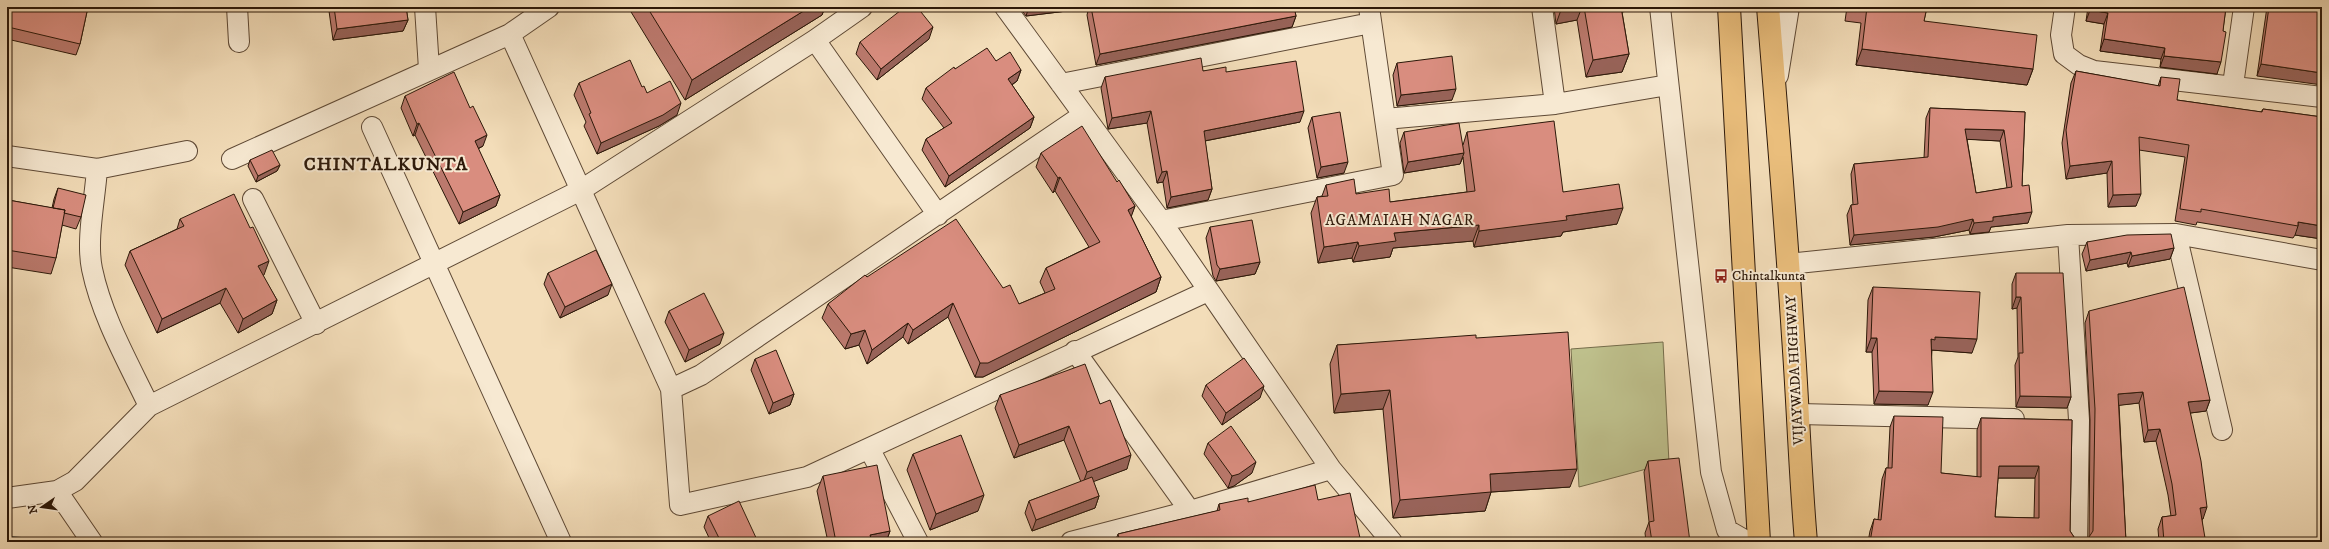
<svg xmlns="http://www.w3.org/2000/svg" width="2329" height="549" font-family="'IM FELL DW Pica',serif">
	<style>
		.green { fill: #bec08c; stroke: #756c4a }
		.water { fill: #a2b8bb; stroke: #737874 }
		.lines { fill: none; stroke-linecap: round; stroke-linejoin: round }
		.minor-casing { stroke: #5e4935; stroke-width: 22 }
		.tertiary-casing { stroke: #5e4935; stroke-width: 24 }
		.trunk-casing { stroke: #2c1809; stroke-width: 24 }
		.minor { stroke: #f7e9d2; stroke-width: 20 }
		.tertiary { stroke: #f7e9d2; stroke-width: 22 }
		.trunk { stroke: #eabe7c; stroke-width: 22 }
		.wall { fill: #bb796d; stroke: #2c1809; fill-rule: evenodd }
		.shaded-wall { fill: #986359; stroke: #2c1809 }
		.building { fill: #d98d7f; stroke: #2c1809; fill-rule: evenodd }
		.labels { text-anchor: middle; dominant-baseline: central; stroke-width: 4; stroke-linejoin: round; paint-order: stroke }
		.poi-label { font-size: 14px; fill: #2c1809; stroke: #f7e9d2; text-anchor: start }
		.street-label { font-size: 14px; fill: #2c1809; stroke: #f7e9d2 }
		.neighbourhood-label { font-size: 15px; letter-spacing: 1px; fill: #2c1809; stroke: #f7e9d2 }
		.district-label { font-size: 18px; font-weight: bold; letter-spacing: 1px; fill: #2c1809; stroke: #f7e9d2 }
	</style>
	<rect width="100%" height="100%" fill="#f3ddb9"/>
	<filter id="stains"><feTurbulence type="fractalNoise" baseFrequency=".005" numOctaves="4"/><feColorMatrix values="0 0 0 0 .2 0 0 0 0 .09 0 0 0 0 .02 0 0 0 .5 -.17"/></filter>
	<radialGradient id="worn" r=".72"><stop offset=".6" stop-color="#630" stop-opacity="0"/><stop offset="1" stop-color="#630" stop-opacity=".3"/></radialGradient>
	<path class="green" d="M1663,342L1669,463L1579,487L1571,349Z"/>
	<path class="water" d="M7,536L64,542H7Z"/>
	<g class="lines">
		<defs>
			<path id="minor" d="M237,7L239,42
				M425,7L429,69
				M1005,7L1161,221L1331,469L1392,542
				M1660,7L1711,472L1727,530L1748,542
				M2065,7L2061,35L2064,54L2079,65L2094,71L2322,97
				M510,34L671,389L701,375L1083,115
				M815,40L938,215
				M1061,84L1371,23
				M2233,85L2244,7
				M1555,104L1668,85
				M1385,119L1555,104L1542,7
				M372,127L561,542
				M7,156L97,169L187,151
				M232,159L510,34L549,7
				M97,169C95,199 86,240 92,269C102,317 128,362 149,406
				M253,199L316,324
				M1161,221L1393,175L1369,7
				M2176,234L2222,430
				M2068,235L2079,420L2077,542
				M1788,264L2068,235L2176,234L2322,260
				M1075,351L1190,511
				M671,389L680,505L807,477L1208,291
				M1799,414L2014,419
				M870,450L918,542
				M57,491L92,542
				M7,498L57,491L75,481L149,406L581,190L815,40L862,7
				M1071,542L1190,511L1331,469"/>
			<path id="tertiary" d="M1777,75L1788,7"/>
			<path id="trunk" d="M1729,7L1759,542
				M1768,7C1777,117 1786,226 1793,336C1798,405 1800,473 1806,542"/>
		</defs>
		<use href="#minor" class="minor-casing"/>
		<use href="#tertiary" class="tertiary-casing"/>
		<use href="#trunk" class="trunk-casing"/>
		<use href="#minor" class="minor"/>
		<use href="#tertiary" class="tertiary"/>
		<use href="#trunk" class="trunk"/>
	</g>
	<path class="wall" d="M11,7H88L80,44L76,55L7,39V24Z
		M330,7H406L408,20L403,31L333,40L329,11Z
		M628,7H825L822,15L685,100Z
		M1022,7H1076L1075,10L1026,16L1023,12Z
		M1089,7H1294L1296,16L1292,27L1096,65L1087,15Z
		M1554,7H1634L1633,10L1622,12L1629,54L1622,72L1586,77L1577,20L1556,24Z
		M1847,7H1927L1924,21L2033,69L2027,85L1856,65L1861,23L1845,21Z
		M2088,7H2226L2217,74L2160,67L2161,59L2100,51L2104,24L2086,21Z
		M2267,7H2322L2257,76Z
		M929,39L877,80L856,54L860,42Z
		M996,61L1021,70L1017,81L1012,85L1034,117L1030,128L945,187L922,150L926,139L944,128L922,99L926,88L955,69Z
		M1397,63L1452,100L1397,106L1393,75Z
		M1203,71L1226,72L1300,122L1205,141L1212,189L1208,200L1167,208L1163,182L1157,183L1147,123L1108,129L1101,88L1105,77Z
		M2076,71L2158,86L2161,77L2177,100L2261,112L2263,109L2322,117V239L2295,235L2293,238L2197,222L2196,225L2175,221L2185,157L2139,150L2136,206L2108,207L2107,173L2066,179L2062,143L2071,83Z
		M579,83L642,87L647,93L677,115L659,126L597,154L584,126L586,122L574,95Z
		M405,96L483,146L478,149L500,195L496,206L459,224L415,135L413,136L401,108Z
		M1930,108L2025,112L2022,186L2028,223L1991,227L1989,232L1970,234L1969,230L1934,237L1850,245L1847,215L1851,205H1853L1851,174L1854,164L1924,158L1926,118ZM1967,139L2000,141L2007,188L1976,193Z
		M1312,117L1344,173L1317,178L1308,128Z
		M1404,132L1463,145L1467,132L1563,192L1617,224L1563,232L1561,236L1474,247L1473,241L1393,248L1390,257L1353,262L1352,258L1318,263L1311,213L1317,197L1322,196L1326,185L1356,194L1390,202L1467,192L1463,157L1460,164L1404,173L1400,143Z
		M1041,153L1117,182L1135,206L1131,216L1161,277L1156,292L983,377H975L948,317L908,344L903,337L867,364L859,345L845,349L822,318L828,304L867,277L1003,288L1019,304L1045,293L1040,282L1046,268L1089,247L1055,191L1053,193L1036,167Z
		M250,160L280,165L277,171L256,182L248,166Z
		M58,188L81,217L76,229L62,225L56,258L51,274L7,267V202L8,200L52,208L54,199Z
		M180,219L264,275L263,276L277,300L272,314L238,333L220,303L157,333L125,265L130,251L177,229Z
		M1210,227L1260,262L1255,274L1216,281L1213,276L1206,238Z
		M2087,242L2174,248L2170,259L2128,267L2127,263L2086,271L2082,254Z
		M548,273L608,295L560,318L544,284Z
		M2016,273L2071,397L2067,408L2016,407L2015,365L2018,357L2017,308L2012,309V284Z
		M1873,287L1972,353L1932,350L1928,405L1874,404L1872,352H1866L1868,300Z
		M669,311L720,344L685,362L665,322Z
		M2089,311L2210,400L2206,411L2190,413L2203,519H2202L2203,542H2159L2158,529L2162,517L2171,516L2168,495L2156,441L2144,442L2139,403L2119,405L2126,542H1868L1870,531L1874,519L1878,520L1882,479L1886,468H1888L1890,427L1894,416L1941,473L1977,477V430L1981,418L2072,420L2070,531L2076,540H2087L2089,538L2090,420L2085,323ZM1998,478H2035L2034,518L1995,517Z
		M1476,338L1570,487L1491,492L1485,511L1393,518L1383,409L1334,413L1330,364L1337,345Z
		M755,359L794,394L790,405L769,414L751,370Z
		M1206,385L1260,398L1222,425L1202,396Z
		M1000,395L1100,404L1127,469L1093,481L1099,496L1095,508L1032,531L1025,513L1029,501L1081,482L1064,440L1014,458L995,408Z
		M1208,443L1252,473L1234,486L1228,488L1204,454Z
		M913,454L978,511L930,530L907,470Z
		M1648,461L1690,542H1646L1645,533L1649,522L1644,472Z
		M823,476L890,531L886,542H828L817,491Z
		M1318,500L1360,538L1358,542H1115L1118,534L1217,511L1219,504L1248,502Z
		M708,516L758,542H711L704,527Z"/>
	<path class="shaded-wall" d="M810,7H825L822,15L685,100L692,80Z
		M1029,7H1076L1075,10L1026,16Z
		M1562,7H1582L1577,20L1556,24Z
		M1615,7H1634L1633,10L1613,13Z
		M2090,10L2108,13L2104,24L2086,21Z
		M1296,16L1292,27L1096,65L1100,54Z
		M408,20L403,31L333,40L337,29Z
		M933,27L929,39L877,80L881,69Z
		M2104,39L2165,48L2161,59L2100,51Z
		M1862,49L2033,69L2027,85L1856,65Z
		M1629,54L1622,72L1586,77L1593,60Z
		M2164,56L2221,62L2217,74L2160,67Z
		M2261,64L2322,73V85L2257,76Z
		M1021,70L1017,81L1004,90L1008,79Z
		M1456,89L1452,100L1397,106L1401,95Z
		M681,103L677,115L659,126L597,154L601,143Z
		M1151,111L1147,123L1108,129L1112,118Z
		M1304,111L1300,122L1199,142L1204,131Z
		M1034,117L1030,128L945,187L949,176Z
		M419,123L415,135L413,136L417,124Z
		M1965,129L2004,130L2000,141L1961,139Z
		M487,135L483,146L471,152L475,141Z
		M1464,153L1460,164L1404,173L1408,162Z
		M2112,161L2107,173L2066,179L2070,166Z
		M1348,162L1344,173L1317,178L1321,167Z
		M280,165L277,171L256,182L258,176Z
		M1167,171L1163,182L1157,183L1162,172Z
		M1060,177L1055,191L1053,193L1058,178Z
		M1212,189L1208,200L1167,208L1171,197Z
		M2141,194L2136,206L2108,207L2113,195Z
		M500,195L496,206L459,224L463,212Z
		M1135,206L1130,220L1128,210Z
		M1623,208L1617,224L1563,232L1561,236L1474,247L1479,231L1566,216Z
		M2032,212L2028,223L1991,227L1989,232L1970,234L1974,223L1993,217Z
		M1973,219L1969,230L1934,237L1850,245L1854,235Z
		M2298,222L2322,226V239L2295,235L2298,226Z
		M1479,225L1473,241L1393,248L1390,257L1353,262L1359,246L1394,233Z
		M1358,242L1352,258L1318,263L1324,247Z
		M2174,248L2170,259L2128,267L2132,256Z
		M2131,252L2127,263L2086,271L2090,260Z
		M269,261L264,275L253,280L258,266Z
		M1260,262L1255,274L1216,281L1220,269Z
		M1161,277L1156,292L983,377H975L980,363Z
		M612,284L608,295L560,318L565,307Z
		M226,288L220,303L157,333L162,319Z
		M2016,297H2021L2017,308L2012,309Z
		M277,300L272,314L238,333L243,319Z
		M953,303L948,317L908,344L913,330Z
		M908,323L903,337L867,364L872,350Z
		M865,330L859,345L845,349L851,334Z
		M724,333L720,344L685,362L689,350Z
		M1935,337L1977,339L1972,353L1931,350V339Z
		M1871,338H1877L1872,352H1866Z
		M1264,386L1260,398L1222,425L1226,413Z
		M1390,390L1383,409L1334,413L1341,394Z
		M1879,391L1933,392L1928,405L1874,404Z
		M2143,392L2139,403L2114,406L2118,394Z
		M794,394L790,405L769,414L773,403Z
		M2020,396L2071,397L2067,408L2016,407Z
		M2210,400L2206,411L2183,414L2188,402Z
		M1069,426L1064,440L1014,458L1019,445Z
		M2160,429L2156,441L2144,442L2148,430Z
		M1131,455L1127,469L1082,486L1087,472Z
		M1256,462L1252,473L1234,486L1228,488L1232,476Z
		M1999,466H2039L2035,478H1995Z
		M1577,469L1570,487L1491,492L1485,511L1393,518L1400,500L1490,474Z
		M984,495L978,511L930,530L936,514Z
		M1099,496L1095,508L1032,531L1036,520Z
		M2207,507L2203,519L2196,520L2200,508Z
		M890,531L886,542H868L870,535Z
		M1360,538L1358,542H1340Z
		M2205,538L2203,542H2177Z"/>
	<path class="building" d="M12,7H88L80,44L8,27Z
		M334,7H406L408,20L337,29Z
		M647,7H810L692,80Z
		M905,7H917L933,27L881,69L860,42Z
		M1091,7H1294L1296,16L1100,54Z
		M1584,7H1621L1629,54L1593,60Z
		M1866,7H1927L1924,21L2037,35L2033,69L1862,49L1867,7Z
		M2090,7H2226L2223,31L2226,32L2221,62L2164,56L2165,48L2104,39L2108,13L2090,10Z
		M2269,7H2322V73L2261,64Z
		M987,48L996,61L1010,52L1021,70L1008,79L1034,117L949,176L926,139L952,123L926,88L954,67L955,69Z
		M1452,56L1456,89L1401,95L1397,63Z
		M1201,58L1203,71L1226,67V72L1296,61L1304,111L1204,131L1212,189L1171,197L1167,171L1162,172L1151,111L1112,118L1105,77Z
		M630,60L642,87L644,86L647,93L670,81L681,103L663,115L601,143L589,114L591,113L579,83Z
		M2076,71L2160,86L2161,77L2180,79L2177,100L2262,112L2263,109L2322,117V226L2298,222V226L2201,209V212L2180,209L2189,145L2139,137L2141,194L2113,195L2112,161L2070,166L2066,130Z
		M454,72L470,108L473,106L487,135L475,141L500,195L463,212L419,123L417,124L405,96Z
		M1930,108L2025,112L2022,186L2029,185L2032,212L1993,217V221L1974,223L1973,219L1938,227L1854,235L1851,205L1858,204L1854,164L1928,157ZM1965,129L2004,130L2012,187L1976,193Z
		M1340,112L1348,162L1321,167L1312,117Z
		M1554,121L1563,192L1619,184L1623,208L1566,216L1567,220L1479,231V225L1394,233L1396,241L1359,246L1358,242L1324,247L1317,197L1328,196L1326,185L1354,179L1356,194L1389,189L1390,202L1475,191L1467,132Z
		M1459,123L1464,153L1408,162L1404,132Z
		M1082,126L1117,182L1119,180L1135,206L1128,210L1161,277L988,363H980L953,303L913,330L908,323L872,350L865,330L851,334L828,304L865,275L867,277L956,219L1003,288L1010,285L1019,304L1055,289L1046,268L1100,242L1060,177L1058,178L1041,153Z
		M272,150L280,165L258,176L250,160Z
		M58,188L86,195L81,217L64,213L65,210L53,208Z
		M234,194L250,228L253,227L269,261L258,266L277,300L243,319L226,288L162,319L130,251L184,226L180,219Z
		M8,200L65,210L56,258L7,250V205Z
		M1252,220L1260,262L1220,269L1217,265L1210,227Z
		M2171,234L2174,248L2132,256L2131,252L2090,260L2087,242L2127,235Z
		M596,250L612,284L565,307L548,273Z
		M2016,273H2063L2071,397L2020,396L2019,353H2023L2021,297H2016Z
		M1873,287L1980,292L1977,339L1935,337V340L1931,339L1933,392L1879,391L1877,338H1871Z
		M2184,287L2210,400L2188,402L2201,461L2207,507L2200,508L2205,538L2177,542H2164L2162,517L2176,515L2172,484L2160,429L2148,430L2143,392L2118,394L2126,542H1870L1874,519L1881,520L1886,468H1892L1894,416L1943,417L1941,473L1981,477V418L2072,420L2070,531L2076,540H2087L2093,531L2095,409L2089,311ZM1999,466H2039V518L1995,517Z
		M704,293L724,333L689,350L669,311Z
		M1568,332L1577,469L1490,474L1491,492L1400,500L1390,390L1341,394L1337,345L1476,335V338Z
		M776,350L794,394L773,403L755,359Z
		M1244,358L1264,386L1226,413L1206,385Z
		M1085,364L1100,404L1110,400L1131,455L1087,472L1069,426L1019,445L1000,395Z
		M1231,426L1256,462L1239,474L1232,476L1208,443Z
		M961,435L984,495L936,514L913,454Z
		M1679,458L1690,542H1652L1649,522L1654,521L1648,461Z
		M877,465L890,531L870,535L872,542H839V541L836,542L823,476Z
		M1092,477L1099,496L1036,520L1029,501Z
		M1315,485L1318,500L1350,493L1360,538L1340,542H1120L1118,534L1220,510L1219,504L1248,498V502Z
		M739,501L758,542H721L708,516Z"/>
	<defs>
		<symbol id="bus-bare" viewBox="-9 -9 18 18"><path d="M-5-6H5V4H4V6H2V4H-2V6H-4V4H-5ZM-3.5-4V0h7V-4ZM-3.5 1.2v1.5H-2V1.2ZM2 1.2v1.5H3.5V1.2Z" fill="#8f2418" stroke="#f7e9d2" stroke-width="2.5" paint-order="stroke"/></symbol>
	</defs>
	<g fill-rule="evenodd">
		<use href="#bus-bare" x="1711" y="266" width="20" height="20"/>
	</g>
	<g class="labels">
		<g class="poi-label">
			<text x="1732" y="276">Chintalkunta</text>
		</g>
		<g class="street-label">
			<text transform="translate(1795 370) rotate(-93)">VIJAYWADA HIGHWAY</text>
		</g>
		<g class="neighbourhood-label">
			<text x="1400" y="220">AGAMAIAH NAGAR</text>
		</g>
		<g class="district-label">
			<text x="386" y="165">CHINTALKUNTA</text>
		</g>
	</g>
	<rect width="2329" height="549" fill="none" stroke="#f3ddb9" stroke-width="24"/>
	<rect x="8" y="8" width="2313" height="533" fill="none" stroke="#2c1809" stroke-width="2"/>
	<rect x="12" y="12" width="2305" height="525" fill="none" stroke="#2c1809"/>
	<g transform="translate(42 507) rotate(257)" stroke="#f7e9d2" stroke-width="3" paint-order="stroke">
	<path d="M0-3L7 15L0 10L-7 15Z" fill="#2c1809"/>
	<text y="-6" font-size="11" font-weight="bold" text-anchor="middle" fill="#2c1809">N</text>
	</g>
	<rect width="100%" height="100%" filter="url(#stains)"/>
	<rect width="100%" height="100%" fill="url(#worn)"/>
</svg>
